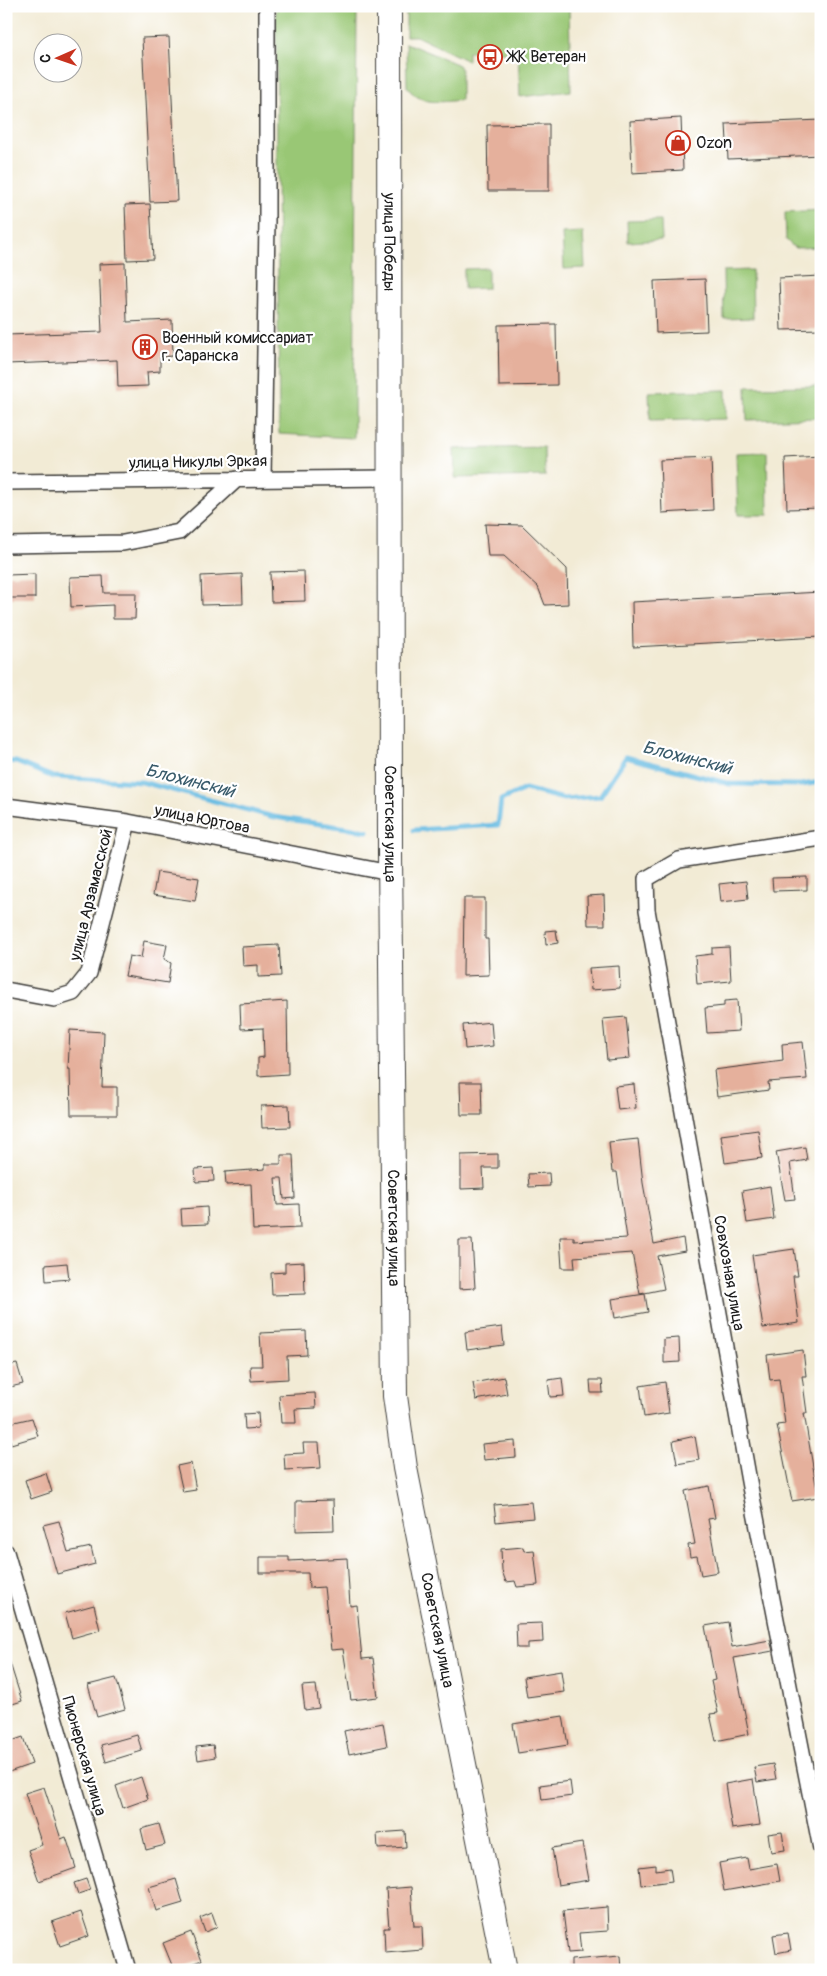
<svg xmlns="http://www.w3.org/2000/svg" width="827" height="1976" font-family="Pangolin,sans-serif">
	<style>
		.green { fill: #99c775; stroke: #5a7248 }
		.lines { fill: none; stroke-linecap: round; stroke-linejoin: round }
		.stream { stroke: #64bae1; stroke-width: 5 }
		.building { fill: #e5b09c }
		.street-casing { stroke: #3c3b38; stroke-width: 18 }
		.primary-casing { stroke: #3c3b38; stroke-width: 26 }
		.street { stroke: #fff; stroke-width: 15 }
		.primary { stroke: #fff; stroke-width: 24 }
		.labels { text-anchor: middle; dominant-baseline: central; stroke-width: 4.5; stroke-linejoin: round; paint-order: stroke }
		.poi-label { font-size: 16px; fill: #1c1c1c; stroke: #fff; text-anchor: start }
		.street-label { font-size: 16px; fill: #1c1c1c; stroke: #fff }
		.water-label { font-size: 18px; font-style: italic; fill: #395b6b; stroke: #fff }
	</style>
	<rect width="100%" height="100%" fill="#fff"/>
	<filter id="ink" filterUnits="userSpaceOnUse"><feTurbulence type="fractalNoise" baseFrequency=".02" numOctaves="2"/><feDisplacementMap in="SourceGraphic" scale="10" xChannelSelector="R" yChannelSelector="G"/><feConvolveMatrix kernelMatrix="1 2 1 2 8 2 1 2 1" color-interpolation-filters="sRGB"/></filter>
	<filter id="wash" filterUnits="userSpaceOnUse"><feTurbulence type="fractalNoise" baseFrequency=".0096" numOctaves="4" result="noise"/><feDisplacementMap in="SourceGraphic" scale="20" xChannelSelector="R" yChannelSelector="G"/><feGaussianBlur stdDeviation="1.12" result="paint"/><feColorMatrix in="noise" values="0 0 0 0 0 0 0 0 0 0 0 0 0 0 0 0 0 1.4 0 .05"/><feComposite in="paint" operator="in"/></filter>
	<g filter="url(#wash)">
		<rect width="100%" height="100%" fill="#f2ebd5"/>
		<path class="green" d="M276,6H357L354,438L279,434Z
			M406,6H569L571,91L520,97L518,52H468V61L416,36H406Z
			M406,43L457,64L461,69V100C440,102 421,106 407,87Z
			M821,210V247L795,248L786,240L785,212Z
			M661,220L662,240L628,242L627,221Z
			M583,232L585,268L564,269L562,233Z
			M488,268V288L464,289V269Z
			M752,270L753,318L724,319L723,271Z
			M820,386V418L747,420L746,387Z
			M726,390V419L650,421L649,392Z
			M544,447L545,476L455,478L454,449Z
			M767,452L768,515H738L736,453Z"/>
		<g class="lines">
			<path class="stream" d="M6,761L16,762L53,777L142,782L274,817L367,831
				M414,830L498,825L501,800L525,789L564,799L600,796L626,757L730,784L801,785L821,782"/>
		</g>
		<g id="blocks">
			<path class="building" d="M169,37L177,201L150,202L142,38Z
				M681,118L683,170L632,173L630,121Z
				M821,120V155L728,159L726,124Z
				M549,124V191H488L487,125Z
				M150,204L153,259L127,260L125,205Z
				M125,263L127,322L172,320L173,356L160,357V371L147,372L148,386L118,387L117,360L6,364V335L102,332L99,264Z
				M821,276V329L781,330L779,278Z
				M705,279L707,331L656,333L654,281Z
				M556,324L557,385L499,386L498,325Z
				M821,456V508L787,509L785,458Z
				M711,458L713,510L662,513L660,460Z
				M485,524L522,525L567,569L568,604L545,605L538,587L504,556H488Z
				M304,571L305,601L271,602L270,572Z
				M35,574V598H7V575Z
				M242,574L243,604L202,605L201,576Z
				M103,576L104,593H136L135,619H113V605L71,607L70,577Z
				M821,592V637L633,647L632,602Z
				M157,872L199,878L195,901L153,895Z
				M807,877V890L773,891L772,878Z
				M746,881L748,899L721,902L719,884Z
				M604,895L605,925H588L587,896Z
				M464,898H485V939H488L489,975L463,976Z
				M556,930L558,943L546,945L545,931Z
				M144,941L167,945L164,959L171,963L168,983L125,976L129,956L141,958Z
				M279,945L281,976L258,977V965L243,966L242,947Z
				M729,947L731,981L697,984L695,956L712,954V948Z
				M619,966L620,988L591,990L589,968Z
				M737,1000L739,1031L707,1033L705,1008L724,1006V1001Z
				M287,1001L288,1074L258,1076V1058L264,1057L263,1028L241,1029L240,1004Z
				M626,1017L630,1058L607,1060L603,1019Z
				M491,1022L493,1046L465,1049L463,1025Z
				M70,1030L104,1032L102,1087H117V1115H71L70,1069H68Z
				M803,1042L807,1079L768,1082L769,1090L717,1097L714,1070L783,1061L782,1044Z
				M460,1082H481L482,1115H461Z
				M634,1084L636,1108L618,1110L615,1086Z
				M289,1105L290,1127L262,1128L261,1106Z
				M758,1130L762,1158L725,1163L721,1135Z
				M638,1139L643,1183L654,1244L683,1238L685,1251L657,1256L664,1289L640,1294L632,1253L574,1257L575,1268H562L560,1237H574V1241L627,1238L617,1172H612L609,1142Z
				M805,1147L807,1160L790,1163L795,1199L785,1200L776,1152Z
				M498,1154V1168H483L484,1188L461,1189V1155Z
				M281,1155H293L295,1198L284,1199L282,1178H275L277,1205L299,1204L300,1228L253,1230L251,1184L226,1185L225,1172L265,1169V1164H281Z
				M213,1168L214,1181L196,1182L195,1169Z
				M549,1173L550,1186L529,1187L528,1174Z
				M770,1186L774,1219L747,1223L742,1191Z
				M207,1207L208,1224L182,1225L181,1209Z
				M459,1240H472L475,1288L459,1289Z
				M794,1249L798,1276H793L799,1323L763,1328L752,1255Z
				M304,1262L305,1294L272,1295L271,1273L285,1272V1263Z
				M67,1263L69,1279L46,1281L45,1265Z
				M645,1294L648,1312L615,1318L612,1299Z
				M502,1327L504,1345L467,1350L465,1332Z
				M306,1331L307,1355L287,1356L288,1379L251,1381L250,1366H262L260,1333Z
				M679,1338L680,1362L664,1363V1339Z
				M803,1350L806,1376H802L807,1413H804L818,1497L792,1501L777,1425L785,1424L779,1379L770,1380L767,1355Z
				M17,1364L23,1384L6,1388V1366Z
				M504,1377L507,1394L476,1400L473,1383Z
				M562,1378L564,1396L550,1397L548,1380Z
				M590,1380H602L603,1393H591Z
				M665,1382L669,1413L644,1417L640,1386Z
				M315,1393L316,1408L295,1409L296,1423H281L279,1395Z
				M258,1413L259,1428L245,1429L244,1414Z
				M32,1418L38,1436L11,1444L6,1424Z
				M695,1436L699,1460L677,1464L673,1441Z
				M515,1441L516,1457L484,1460L482,1444Z
				M303,1443H319L321,1468L285,1470L284,1454L304,1453Z
				M191,1463L196,1490L183,1492L177,1466Z
				M46,1473L52,1492L31,1499L25,1480Z
				M709,1486L715,1518L708,1519L718,1572L701,1575L697,1556L690,1557L688,1545L695,1544L685,1491Z
				M333,1500L334,1530L296,1531V1501Z
				M531,1502L533,1518L496,1522L494,1505Z
				M59,1521L68,1552L91,1547L95,1564L57,1574L43,1525Z
				M523,1547L524,1551L534,1550L538,1585L517,1587L515,1581L506,1582L502,1571L501,1549Z
				M260,1557H289V1561L347,1558L350,1606L357,1605L362,1659L373,1658L378,1697L351,1700L343,1649L331,1650L324,1587L309,1588L308,1573H260Z
				M94,1605L100,1630L72,1638L65,1613Z
				M728,1622L732,1647L770,1640L773,1651L734,1658L749,1734L716,1741L710,1714L718,1713L711,1681L715,1680L705,1626Z
				M542,1623L543,1642L528,1643V1648H517L516,1624Z
				M9,1660L22,1701L6,1706V1661Z
				M561,1671L564,1692L527,1697L524,1677Z
				M116,1678L125,1709L97,1717L88,1685Z
				M316,1685L319,1708L305,1710L302,1686Z
				M563,1716L568,1745L518,1753L513,1724Z
				M383,1723L387,1746L349,1754L344,1731Z
				M137,1735L142,1751L106,1762L101,1745Z
				M23,1737L32,1764L6,1773V1743Z
				M213,1745L215,1757L198,1760L196,1747Z
				M773,1764L776,1779L757,1782L754,1767Z
				M141,1777L148,1799L123,1808L116,1786Z
				M753,1779L760,1825L732,1829L725,1784Z
				M570,1781L572,1796L542,1800L540,1785Z
				M44,1787L61,1839L66,1837L76,1868L39,1881L28,1850L42,1845L25,1793Z
				M159,1824L165,1845L146,1850L141,1829Z
				M405,1831L406,1847L378,1849L377,1833Z
				M782,1832L785,1850L771,1852L768,1834Z
				M582,1843L589,1880L558,1885L552,1848Z
				M747,1858L749,1869L777,1864L780,1881L724,1891L719,1863Z
				M656,1865V1870L670,1868L672,1881L641,1885L639,1867Z
				M86,1879L90,1890L78,1894L74,1883Z
				M176,1879L183,1903L156,1911L149,1887Z
				M411,1887L414,1926H422L423,1950L385,1953L384,1928H389L386,1889Z
				M607,1907L608,1931L579,1933L581,1952L568,1953L563,1911Z
				M81,1912L89,1936L60,1946L52,1922Z
				M212,1913L217,1927L205,1932L200,1918Z
				M191,1932L202,1960L174,1970L163,1943Z
				M788,1933L791,1950L776,1953L773,1935Z
				M620,1956L621,1970H571V1960Z"/>
		</g>
	</g>
	<g filter="url(#ink)">
		<use href="#blocks" fill-opacity="0" stroke="#3c3b38" stroke-width="1"/>
		<g class="lines">
			<defs>
				<path id="street" d="M263,479L267,221V6
					M6,482L391,478
					M6,545L123,543L179,532L237,479
					M6,806L128,822L390,873
					M821,838L679,860L646,879L647,910L750,1487L821,1849
					M6,990L54,999L73,993L89,973L128,822
					M6,1552L128,1970"/>
				<g id="primary">
					<path id="s1" d="M389,6L390,854L395,1396L405,1468L505,1970"/>
				</g>
			</defs>
			<use href="#street" class="street-casing"/>
			<use href="#primary" class="primary-casing"/>
			<use href="#street" class="street"/>
			<use href="#primary" class="primary"/>
		</g>
	</g>
	<defs>
		<symbol id="bus-ring" viewBox="-11 -11 22 22"><circle r="9.5" fill="#fff" stroke="#c8321e" stroke-width="1.5"/><path d="M-5-6H5V4H4V6H2V4H-2V6H-4V4H-5ZM-3.5-4V0h7V-4ZM-3.5 1.2v1.5H-2V1.2ZM2 1.2v1.5H3.5V1.2Z" fill="#c8321e"/></symbol>
		<symbol id="shop-ring" viewBox="-11 -11 22 22"><circle r="9.5" fill="#fff" stroke="#c8321e" stroke-width="1.5"/><path d="M-5-2.5h2.3a2.7 3.5 0 0 1 5.4 0H5L5.5 6h-11ZM-1.5-2.5h3a1.5 2.3 0 0 0-3 0Z" fill="#c8321e"/></symbol>
		<symbol id="building-ring" viewBox="-11 -11 22 22"><circle r="9.5" fill="#fff" stroke="#c8321e" stroke-width="1.5"/><path d="M-4-6H4V6H1V3H-1V6H-4ZM-2.5-4.3h1.7v1.8h-1.7ZM.8-4.3h1.7v1.8H.8ZM-2.5-1h1.7V.8h-1.7ZM.8-1h1.7V.8H.8Z" fill="#c8321e"/></symbol>
	</defs>
	<g fill-rule="evenodd">
		<use href="#bus-ring" x="476" y="43" width="28" height="28"/>
		<use href="#shop-ring" x="664" y="129" width="28" height="28"/>
		<use href="#building-ring" x="131" y="333" width="28" height="28"/>
	</g>
	<g class="labels">
		<g class="poi-label">
			<text x="508" y="57">ЖК Ветеран</text>
			<text x="696" y="143">Ozon</text>
			<text x="162" y="338">Военный комиссариат<tspan x="162" dy="18">г. Саранска</tspan></text>
		</g>
		<g class="street-label">
			<text stroke="none"><textPath href="#s1" startOffset="236">улица Победы</textPath></text>
			<text transform="translate(198 462) rotate(-1)">улица Никулы Эркая</text>
			<text transform="translate(202 819) rotate(11)">улица Юртова</text>
			<text stroke="none"><textPath href="#s1" startOffset="818">Советская улица</textPath></text>
			<text transform="translate(91 895) rotate(-76)">улица Арзамасской</text>
			<text stroke="none"><textPath href="#s1" startOffset="1222">Советская улица</textPath></text>
			<text transform="translate(729 1273) rotate(80)">Совхозная улица</text>
			<text stroke="none"><textPath href="#s1" startOffset="1628">Советская улица</textPath></text>
			<text transform="translate(84 1756) rotate(74)">Пионерская улица</text>
		</g>
		<g class="water-label">
			<text transform="translate(687 758) rotate(14)">Блохинский</text>
			<text transform="translate(190 781) rotate(14)">Блохинский</text>
		</g>
	</g>
	<rect width="827" height="1976" fill="none" stroke="#fff" stroke-width="25"/>
	<g transform="translate(58 58) rotate(268)"><circle r="24" fill="#ffffff" stroke="#a4a4a4"/>
	<path d="M0-4L9 19L0 12L-9 19Z" fill="#c8321e"/>
	<text y="-8" font-size="14" font-weight="bold" text-anchor="middle" fill="#1c1c1c">С</text>
	</g>
</svg>
